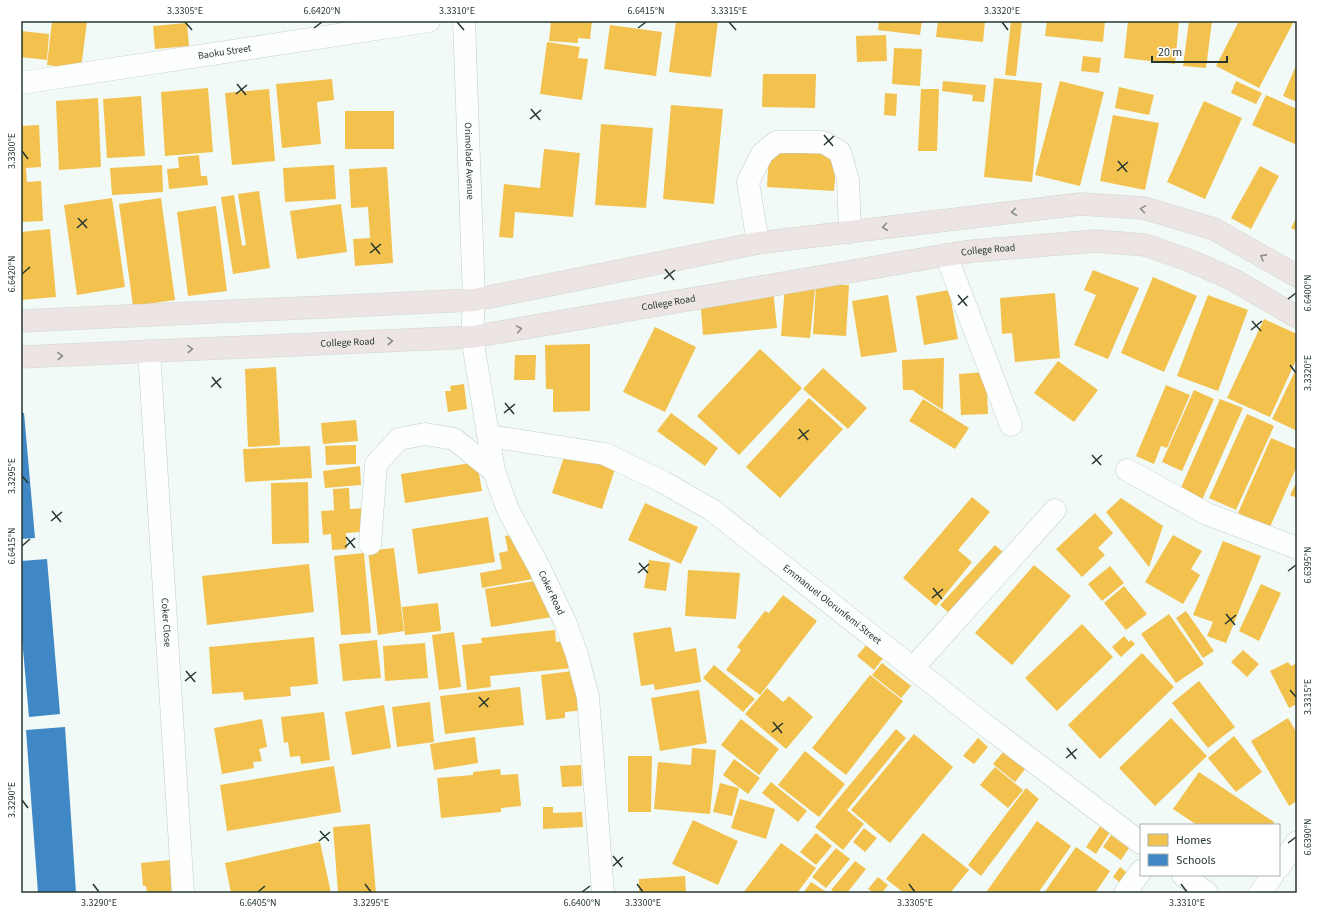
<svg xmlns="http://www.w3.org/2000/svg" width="1318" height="914" font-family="'Source Sans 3',sans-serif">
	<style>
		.homes { fill: #f2c14e }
		.schools { fill: #3f88c5 }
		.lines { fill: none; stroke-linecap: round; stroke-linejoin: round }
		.minor-casing { stroke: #c2cec9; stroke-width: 23 }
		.major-casing { stroke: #cfd5d2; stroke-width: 23 }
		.minor { stroke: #fdfefe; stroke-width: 22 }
		.major { stroke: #ede5e4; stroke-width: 22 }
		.oneway { stroke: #8a8e8a }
		.ticks { fill: none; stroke: #263730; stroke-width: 1.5 }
		.labels { text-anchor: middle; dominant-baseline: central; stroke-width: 4; stroke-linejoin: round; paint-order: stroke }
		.street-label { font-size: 10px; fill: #263730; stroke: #fff }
		.neatline { fill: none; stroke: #263730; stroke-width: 1.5 }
		.ticks-label { font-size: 10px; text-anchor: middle; fill: #263730 }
	</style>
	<rect width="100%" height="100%" fill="#f1faf6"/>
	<path class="homes" d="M52,21H87L81,69L47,65Z
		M551,21H592L590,39L578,38V43L549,41Z
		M676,21H718L711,77L669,72Z
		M879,21H922L920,35L878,30Z
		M938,21H985L983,42L936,37Z
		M1011,21H1022L1016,76L1005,75Z
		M1047,21H1105L1103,42L1045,36Z
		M1128,21H1179L1175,64L1124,58Z
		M1189,21H1212L1206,68L1183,66Z
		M1239,21H1294L1259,88L1216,66Z
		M187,23L189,46L155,49L153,26Z
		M610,25L662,32L656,76L604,69Z
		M21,31L49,34L47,60L21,57Z
		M886,35L887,61L857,62L856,36Z
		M547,42L580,47L578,58L588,59L582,100L540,94Z
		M894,48L922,49L920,86L892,84Z
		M1083,56L1101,58L1099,73L1081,71Z
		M1297,63V102L1283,96Z
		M763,74H816L815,108L762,107Z
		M994,78L1042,83L1032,182L984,177Z
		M332,79L334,100L317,102L321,144L282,148L276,84Z
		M943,81L986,85L984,102L972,101L973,95L942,91Z
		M1060,81L1104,92L1080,186L1035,175Z
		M1236,81L1262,93L1256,104L1231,93Z
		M1119,87L1154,95L1149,115L1115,108Z
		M208,88L213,152L165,156L161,92Z
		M269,89L275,161L232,165L225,93Z
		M921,89H939L937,151H918Z
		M885,93L897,94L896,116L884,115Z
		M1266,95L1297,109V145L1252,125Z
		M141,96L145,156L107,158L103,99Z
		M98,98L101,167L59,170L56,101Z
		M1204,101L1242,118L1205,199L1167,182Z
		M671,105L723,109L714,204L663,199Z
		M345,111H394V149H345Z
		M1113,115L1159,123L1145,190L1100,181Z
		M601,124L653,128L646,208L595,205Z
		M39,125L41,167L26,168L27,182L41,181L43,221L21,222V126Z
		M544,149L580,153L573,217L515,212L513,238L499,237L504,184L540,188Z
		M769,151L837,155L834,191L767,187Z
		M199,155L201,176H207L208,185L169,189L167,169L179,168L178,157Z
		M162,165L163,192L112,195L110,168Z
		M334,165L336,199L285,202L283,168Z
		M1260,166L1279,176L1251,229L1231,218Z
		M387,167L393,263L355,266L353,239L370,238L368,207L351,208L349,169Z
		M259,191L270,268L233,274L221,197L234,195L242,246L246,245L238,194Z
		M112,198L125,287L77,295L64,205Z
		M161,198L175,300L133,306L119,204Z
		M341,204L347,252L297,259L290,211Z
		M216,206L227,291L188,296L177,212Z
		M1297,216V231L1291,228Z
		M50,229L56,297L21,300V232Z
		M1093,270L1139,288L1108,359L1074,345L1096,295L1084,290Z
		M1153,277L1197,296L1164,372L1121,353Z
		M816,284L849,285L846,336L813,334Z
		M785,286L815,289L810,338L781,336Z
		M773,290L777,328L703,335L700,296Z
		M949,290L958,339L924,345L916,296Z
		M1055,293L1060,358L1015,362L1012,333L1002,334L1000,298Z
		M888,295L897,352L861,357L852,301Z
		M1208,295L1248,310L1218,391L1177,376Z
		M1264,319L1297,334V358L1270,417L1227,398Z
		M655,327L696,347L665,412L623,392Z
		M590,344V411L553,412V389H546L545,345Z
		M760,349L802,388L739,455L697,416Z
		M515,355H536L535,380H514Z
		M944,358L943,410L915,392L913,390H903L902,360Z
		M1058,361L1098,390L1074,422L1034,393Z
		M276,367L280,445L248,447L245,369Z
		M1297,367V431L1272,419Z
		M823,368L867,408L848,429L803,389Z
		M986,372L988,414L961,415L959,374Z
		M464,384L467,409L448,412L445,391H451L450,386Z
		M1166,385L1190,395L1167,448L1161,446L1154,464L1136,456Z
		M1194,390L1214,399L1182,471L1162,462Z
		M809,398L843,429L780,498L746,467Z
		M923,399L969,428L955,449L909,421Z
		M1220,399L1243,408L1202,500L1180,490Z
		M671,413L718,448L705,466L657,431Z
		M1247,414L1274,426L1236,510L1209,498Z
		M356,420L358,441L323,444L321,423Z
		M1271,438L1297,449V466L1270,527L1238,513Z
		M356,445V464L326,465L325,446Z
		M310,446L312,478L245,482L243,449Z
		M565,454L615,469L602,509L552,493Z
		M477,462L482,491L405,503L401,474Z
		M360,466L361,485L325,488L323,471Z
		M1297,481V498L1290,495Z
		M308,482L309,543L272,544L271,483Z
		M349,488L350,509L369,508L371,531L346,533L347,549L332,550L331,534L323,535L321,511L339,510H334L333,489Z
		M972,497L990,512L958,550L972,562L936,606L903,578Z
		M1121,498L1163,526L1149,567L1106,512Z
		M645,503L698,527L681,564L628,540Z
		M1095,513L1113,533L1098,548L1105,555L1082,577L1056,549Z
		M488,517L495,562L418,574L412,529Z
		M526,533L545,577L482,588L480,573L502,569L499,553L508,551L505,536Z
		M1173,535L1202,551L1191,569L1200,575L1183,604L1145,582Z
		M1223,541L1261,556L1226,643L1207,636L1213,622L1193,615Z
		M995,545L1007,556L952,616L940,605Z
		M394,548L404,631L378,635L368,551Z
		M364,553L371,633L341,635L334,556Z
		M649,560L670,563L666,591L644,588Z
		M309,564L314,612L207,625L202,576Z
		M1034,565L1071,596L1012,665L975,633Z
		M1110,566L1124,583L1102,601L1088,584Z
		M688,570L740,573L736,619L685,616Z
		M553,578L558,616L491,627L485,589Z
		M1261,584L1281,593L1259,641L1239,631Z
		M1124,586L1147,614L1126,630L1104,603Z
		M783,595L817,621L760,695L726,670L741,650L737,647L765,611L769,613Z
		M438,603L441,631L405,635L402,607Z
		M1186,611L1214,651L1203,658L1176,618Z
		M1169,614L1204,664L1176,683L1141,634Z
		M1082,624L1113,657L1057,711L1025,678Z
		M671,627L675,652L696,648L701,682L655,690L654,684L641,686L633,633Z
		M555,630L556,642L563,641L573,668L490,676L491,687L467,690L462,645L482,643L481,638Z
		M454,632L461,687L439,690L432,635Z
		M1124,636L1129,642L1131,640L1135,644L1121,657L1112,647Z
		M314,637L318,684L290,687L291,696L244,700L243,692L212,694L209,647Z
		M377,640L381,678L343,681L339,644Z
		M425,643L428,678L385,681L383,646Z
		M868,643L884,657L874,670L857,656Z
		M1243,650L1259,664L1247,677L1231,662Z
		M1142,653L1174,687L1100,759L1068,725Z
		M1288,662L1291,666L1297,663V704L1289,708L1270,671Z
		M882,663L911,686L901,698L872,675Z
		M714,665L755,699L743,712L703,678Z
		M580,670L585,710L565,712V718L546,720L541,675Z
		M870,675L903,701L846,775L812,748Z
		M1199,681L1235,727L1208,748L1172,703Z
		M520,687L524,725L445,734L440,696Z
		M767,688L783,702L789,696L813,717L786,749L745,714Z
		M699,690L707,743L660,751L651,698Z
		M430,702L434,742L397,747L392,707Z
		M384,705L391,748L352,755L345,712Z
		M324,712L330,760L301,764L300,756L290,757L288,742L284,743L281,717Z
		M1171,718L1207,756L1155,806L1119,768Z
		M1288,718L1297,733V801L1289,806L1251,741Z
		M262,719L267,747L259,749L262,761L253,762L254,768L222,774L214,728Z
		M741,719L779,749L759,775L721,745Z
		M896,729L906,738L847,810L864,824L843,850L815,827Z
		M914,734L953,767L890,843L851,810Z
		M1234,736L1262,772L1236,792L1208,758Z
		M475,737L478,763L434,770L430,744Z
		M978,738L988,747L974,764L963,756Z
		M692,748L716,750L710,814L654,809L658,762L691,765Z
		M805,751L845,784L819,817L778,785Z
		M1004,751L1026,768L1015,782L993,764Z
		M628,756H652L651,812H628Z
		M734,759L760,778L748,794L723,775Z
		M581,765L582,786L562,787L560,766Z
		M334,766L341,812L227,831L220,785Z
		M995,767L1023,790L1008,808L980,785Z
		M500,769L501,775L518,774L521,806L501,808V812L441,818L437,778L473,775V772Z
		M1199,772L1274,822L1273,825H1197L1173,809Z
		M771,782L807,811L798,822L762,793Z
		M720,783L739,788L732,816L713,812Z
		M1026,788L1039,799L981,876L968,865Z
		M740,799L775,809L766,839L731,828Z
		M543,807H553V813L582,812L583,827L543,829Z
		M693,820L738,841L718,885L672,864Z
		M1037,821L1071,846L1038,893H990L987,891Z
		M370,824L376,893H338L333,827Z
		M1101,825L1110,832L1096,854L1086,847Z
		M864,828L877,838L865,852L853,842Z
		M816,833L832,846L816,865L800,852Z
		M923,833L969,870L950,893H904L886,879Z
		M1111,835L1129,848L1121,860L1103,847Z
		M320,842L331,893H231L225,863Z
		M781,843L816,868L797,893H743Z
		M1076,847L1110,871L1095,893H1044Z
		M836,848L850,859L826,888L812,877Z
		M170,860L174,893H147L146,886H143L141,863Z
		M855,861L866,869L847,893H836L831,890Z
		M1120,867L1130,875L1123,885L1113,877Z
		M685,876L686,893H639V879Z
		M878,877L888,885L882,893H874L868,889Z
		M811,882L828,893H803Z"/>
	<path class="schools" d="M21,413H24L35,538L21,539Z
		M47,559L60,714L29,717L21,627V561Z
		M65,727L76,893H38L26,730Z"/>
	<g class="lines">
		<defs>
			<g id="minor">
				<path id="s1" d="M464,21L474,300L472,337L494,471L508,510L539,567L566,624L577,655L588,697L603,893"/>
				<path id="s2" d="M21,83L429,21"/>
				<path d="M758,243L748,182L762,154L776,142H823L840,152L848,180L850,232"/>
				<path d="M946,255L1011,425"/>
				<path id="s3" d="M149,351L183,893"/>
				<path id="s4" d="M489,436L605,454L663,482L712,510L980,721L1141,843"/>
				<path d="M1127,470L1207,514L1297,548"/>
				<path d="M370,544L376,464L399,439L425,434L454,439L494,471"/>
				<path d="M913,668L1055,510"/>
				<path d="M1279,867L1297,842"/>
				<path d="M1183,875L1207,893"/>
				<path d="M1125,893L1141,871"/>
				<path d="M1260,893L1273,875"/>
			</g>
			<g id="major">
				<path d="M21,321L474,300L758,243L1080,204L1144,208L1214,229L1297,276"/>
				<path id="s5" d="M21,357L472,337L946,255L973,251L1095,241L1145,245L1188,260L1232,279L1297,317"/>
			</g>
		</defs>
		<use href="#minor" class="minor-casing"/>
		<use href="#major" class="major-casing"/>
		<use href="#minor" class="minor"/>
		<use href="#major" class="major"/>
	</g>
	<defs><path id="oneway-chevron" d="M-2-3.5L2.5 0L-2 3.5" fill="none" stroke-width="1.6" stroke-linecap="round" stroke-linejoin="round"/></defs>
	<g class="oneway">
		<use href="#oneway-chevron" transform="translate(1143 209) rotate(-171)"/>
		<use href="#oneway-chevron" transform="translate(1014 212) rotate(173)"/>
		<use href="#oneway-chevron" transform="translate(885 227) rotate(173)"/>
		<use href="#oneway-chevron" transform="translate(1263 257) rotate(-151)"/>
		<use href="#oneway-chevron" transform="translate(519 329) rotate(-10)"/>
		<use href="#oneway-chevron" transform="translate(390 341) rotate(-3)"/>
		<use href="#oneway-chevron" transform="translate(190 349) rotate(-3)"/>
		<use href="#oneway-chevron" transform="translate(60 356) rotate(-2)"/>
	</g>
	<path class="ticks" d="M185,22L192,30M457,22L464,30M729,22L736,30M1002,22L1008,30M314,28L322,22M638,28L646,22M237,84L246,95M236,94L247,85M531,109L540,120M530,119L541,110M824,135L833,146M824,145L834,136M22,151L28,159M1118,161L1127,172M1117,171L1128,162M78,218L87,228M77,228L87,219M371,243L380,254M370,253L381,244M665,269L674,280M22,274L30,267M664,279L675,270M958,295L967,306M1288,299L1296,293M958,305L968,296M1252,321L1261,331M1251,330L1262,321M1290,365L1296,373M212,377L221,388M211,387L221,378M505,403L514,414M504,413L515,404M799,429L808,440M798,439L809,430M1092,455L1101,465M1092,464L1102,455M22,476L28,483M52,511L61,522M51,521L62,512M346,537L355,548M22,546L30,539M345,547L355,538M639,563L648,573M1288,571L1296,565M638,573L649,564M933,588L942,599M932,598L943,589M1226,614L1235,625M1225,624L1236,615M186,671L195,682M185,681L196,672M1290,690L1296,697M479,697L488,707M479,707L489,698M773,722L782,733M772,732L783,723M1067,748L1076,759M1066,758L1077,749M22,800L28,808M320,831L329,841M319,841L330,832M1288,843L1296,837M613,856L622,867M613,866L623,857M93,884L99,892M365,884L371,892M637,884L643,892M909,884L915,892M1181,884L1187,892M258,892L265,886M582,892L590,886"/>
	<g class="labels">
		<g class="street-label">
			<text stroke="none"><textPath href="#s2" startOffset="206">Baoku Street</textPath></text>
			<text stroke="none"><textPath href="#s1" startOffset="140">Orimolade Avenue</textPath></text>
			<text stroke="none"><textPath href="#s5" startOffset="975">College Road</textPath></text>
			<text stroke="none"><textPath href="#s5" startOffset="651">College Road</textPath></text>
			<text stroke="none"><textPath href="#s5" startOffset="327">College Road</textPath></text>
			<text stroke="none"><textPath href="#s1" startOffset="587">Coker Road</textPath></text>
			<text stroke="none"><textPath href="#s4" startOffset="391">Emmanuel Olorunfemi Street</textPath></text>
			<text stroke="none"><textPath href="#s3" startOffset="272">Coker Close</textPath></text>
		</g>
	</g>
	<rect width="1318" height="914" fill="none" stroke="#ffffff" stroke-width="44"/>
	<rect x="1140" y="824" width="140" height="52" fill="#ffffff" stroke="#a8afac"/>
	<rect x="1148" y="834" width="20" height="12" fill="#f2c14e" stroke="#a8afac"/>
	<text x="1176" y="844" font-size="12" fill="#263730">Homes</text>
	<rect x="1148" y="854" width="20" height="12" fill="#3f88c5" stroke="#a8afac"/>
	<text x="1176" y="864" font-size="12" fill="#263730">Schools</text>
	<path d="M1152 56v6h75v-6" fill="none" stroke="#263730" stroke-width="2"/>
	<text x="1158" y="56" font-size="12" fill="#263730" stroke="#ffffff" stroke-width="3" paint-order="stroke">20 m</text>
	<rect x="22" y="22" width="1274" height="870" class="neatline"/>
	<g class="ticks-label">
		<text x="185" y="14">3.3305°E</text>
		<text x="322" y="14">6.6420°N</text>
		<text x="457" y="14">3.3310°E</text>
		<text x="646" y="14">6.6415°N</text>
		<text x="729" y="14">3.3315°E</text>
		<text x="1002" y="14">3.3320°E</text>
		<text transform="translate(11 151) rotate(-90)" y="4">3.3300°E</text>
		<text transform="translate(11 274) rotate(-90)" y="4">6.6420°N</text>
		<text transform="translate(1307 293) rotate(-90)" y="4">6.6400°N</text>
		<text transform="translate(1307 373) rotate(-90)" y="4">3.3320°E</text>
		<text transform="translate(11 476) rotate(-90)" y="4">3.3295°E</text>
		<text transform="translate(11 546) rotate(-90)" y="4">6.6415°N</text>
		<text transform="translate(1307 565) rotate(-90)" y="4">6.6395°N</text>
		<text transform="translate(1307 697) rotate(-90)" y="4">3.3315°E</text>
		<text transform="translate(11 800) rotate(-90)" y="4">3.3290°E</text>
		<text transform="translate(1307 837) rotate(-90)" y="4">6.6390°N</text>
		<text x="99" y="906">3.3290°E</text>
		<text x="258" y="906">6.6405°N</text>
		<text x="371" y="906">3.3295°E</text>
		<text x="582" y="906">6.6400°N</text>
		<text x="643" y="906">3.3300°E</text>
		<text x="915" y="906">3.3305°E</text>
		<text x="1187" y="906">3.3310°E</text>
	</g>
</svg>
